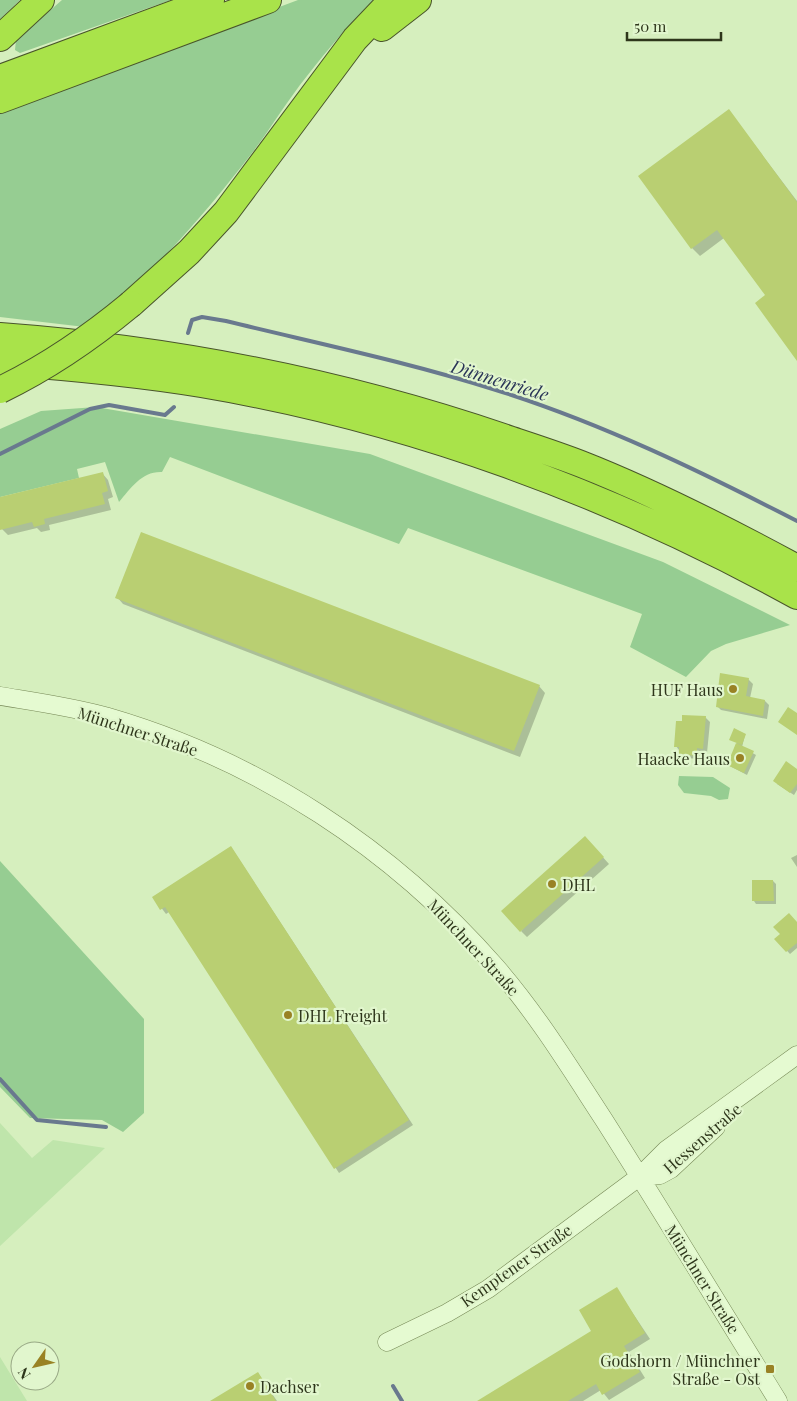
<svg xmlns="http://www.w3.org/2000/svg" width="797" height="1401" font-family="'Playfair Display',serif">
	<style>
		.farmland { fill: #bfe5ab }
		.green { fill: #96cd92 }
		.shadow { fill: #0003 }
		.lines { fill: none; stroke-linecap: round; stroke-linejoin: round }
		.stream { stroke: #69798e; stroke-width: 4 }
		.building { fill: #b9cf72 }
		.minor-casing { stroke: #768856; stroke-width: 19 }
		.highway-casing { stroke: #49552b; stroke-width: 28 }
		.minor { stroke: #e5fad1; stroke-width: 18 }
		.highway { stroke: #a9e34a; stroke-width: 26 }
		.highway-bridge-casing { stroke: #49552b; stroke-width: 28; stroke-linecap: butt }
		.highway-bridge { stroke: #a9e34a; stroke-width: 26 }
		.poi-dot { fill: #998224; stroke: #e1f6cd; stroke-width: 2 }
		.labels { text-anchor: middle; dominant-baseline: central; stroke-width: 4.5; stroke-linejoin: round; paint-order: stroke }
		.poi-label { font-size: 16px; fill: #2e361b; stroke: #e1f6cd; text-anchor: end }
		.street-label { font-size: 16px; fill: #2e361b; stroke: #e1f6cd }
		.water-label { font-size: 18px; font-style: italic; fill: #2a3557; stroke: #e1f6cd }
	</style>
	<rect width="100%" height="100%" fill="#d6efbe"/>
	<path class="farmland" d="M0,1123L32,1158L53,1140L105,1148L0,1246Z
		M0,1357L27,1401H0Z"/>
	<path class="green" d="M0,0H20L0,19Z
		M62,0H171L20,53L15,50L16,40Z
		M298,0H375C350,23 328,49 307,76C287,101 271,128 252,153C203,216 149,280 85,327L0,317V109L27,102Z
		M96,407L370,454L663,562L790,625L726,644L711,651L686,677L630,647L642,614L408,528L399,544L170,457L162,472C142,471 131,488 119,502L105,462L77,469L79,478L0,497V429L41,411Z
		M679,776L713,777L730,788L728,799L719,800L711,796L684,793L678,785Z
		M0,861L144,1019V1113L123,1132L102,1120L30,1118L0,1087Z"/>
	<path class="shadow" d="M729,111L797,201V358L767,296L724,238L700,256L692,248Z
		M102,473L108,480L113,497L108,499L111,510L49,525L50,530L41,532L37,528L8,535L2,529L0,499Z
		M117,597L539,686L545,693L520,757L123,604Z
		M748,679L753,684L750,698L765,701L769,705L767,719L721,710L717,706Z
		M705,717L710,722L707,753L702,752L701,759L685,758L676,746Z
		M745,735L742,747L756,755L747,775L728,765L737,743Z
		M797,771V790L794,795L777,784Z
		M591,844L609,864L527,937L521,931Z
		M231,847L413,1125L339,1173L169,912L166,914L154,898Z
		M797,855V867L791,858Z
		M773,881L776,884V904H756L754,901Z
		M797,924V948L790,954L776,939Z
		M616,1288L650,1339L629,1352L645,1378L609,1400L601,1390L583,1401H479L593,1331Z
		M258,1373L277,1401H212Z"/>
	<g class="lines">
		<path class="stream" d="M188,333L192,320L202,317L226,321C316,343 408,362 496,390C601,423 700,471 797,521
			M0,454L90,409L109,405L165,415L174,407
			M0,1079L37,1120L106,1127
			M393,1386L402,1401"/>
	</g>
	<path class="building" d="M729,109L797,202V361L755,303L765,295L717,230L691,249L638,176Z
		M103,472L108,491L102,493L105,504L44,519L45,524L34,527L32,522L0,530V497Z
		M141,532L540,685L514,751L115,598Z
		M720,673L749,678L746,696L765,700L763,716L716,707Z
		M788,707L797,713V735L778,722Z
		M682,715L706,716L703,749L697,748V756L679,754V747H674L676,721H682Z
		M734,728L746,734L742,745L729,740Z
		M736,743L754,751L744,773L727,765Z
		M786,761L797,769V784L790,793L773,781Z
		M585,836L604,857L520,932L501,911Z
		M231,846L409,1120L334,1169L165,907L160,910L152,897Z
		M752,880H773L774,901H752Z
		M789,913L797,922V943L786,952L774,939L780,934L773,927Z
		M617,1287L645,1333L624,1346L640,1372L602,1395L596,1384L568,1401H477L591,1331L579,1310Z
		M258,1372L276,1401H210Z"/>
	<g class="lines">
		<defs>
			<path id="minor" d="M0,696C36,702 73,707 108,717C259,761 393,849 496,967C537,1014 570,1068 604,1120C663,1213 720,1307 778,1401
				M639,1177L660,1175L671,1169L716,1127
				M387,1342L447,1313L488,1289L639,1177L666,1150L797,1055"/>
			<path id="highway" d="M382,28L418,0
				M0,38L41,0
				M0,78L211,0
				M0,100L268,0
				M131,304L189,252L226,212L355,39L392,0
				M0,336C175,349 343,382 509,439C533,447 558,455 581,464C655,493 727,530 797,568
				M0,362C67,367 134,373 201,384C409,419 613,494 797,596"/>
		</defs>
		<use href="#minor" class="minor-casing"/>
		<use href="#highway" class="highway-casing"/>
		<use href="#minor" class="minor"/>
		<use href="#highway" class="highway"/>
		<defs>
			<path id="highway-bridge" d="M0,390C48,367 90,338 131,304"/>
		</defs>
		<use href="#highway-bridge" class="highway-bridge-casing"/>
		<use href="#highway-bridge" class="highway-bridge"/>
	</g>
	<g class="poi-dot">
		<circle cx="733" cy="689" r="5"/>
		<circle cx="740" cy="758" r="5"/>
		<circle cx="552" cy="884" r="5"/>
		<circle cx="288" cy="1015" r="5"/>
		<rect x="765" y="1364" width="10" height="10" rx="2.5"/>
		<circle cx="250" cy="1386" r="5"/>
	</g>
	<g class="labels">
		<g class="poi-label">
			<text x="723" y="689">HUF Haus</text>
			<text x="730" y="758">Haacke Haus</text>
			<text x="562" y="884" text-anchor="start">DHL</text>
			<text x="298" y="1015" text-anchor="start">DHL Freight</text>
			<text x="760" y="1360">Godshorn / Münchner<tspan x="760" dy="18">Straße - Ost</tspan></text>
			<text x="260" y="1386" text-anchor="start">Dachser</text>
		</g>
		<g class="street-label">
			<text transform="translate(138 731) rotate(18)">Münchner Straße</text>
			<text transform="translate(474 947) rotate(47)">Münchner Straße</text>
			<text transform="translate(702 1138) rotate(-41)">Hessenstraße</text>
			<text transform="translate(516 1265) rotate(-35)">Kemptener Straße</text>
			<text transform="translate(703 1279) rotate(58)">Münchner Straße</text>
		</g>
		<g class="water-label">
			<text transform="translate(500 380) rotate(17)">Dünnenriede</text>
		</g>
	</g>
	<g transform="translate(35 1366) rotate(236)"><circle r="24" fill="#e1f6cd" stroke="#99a986"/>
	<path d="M0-4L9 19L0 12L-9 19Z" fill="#998224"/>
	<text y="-8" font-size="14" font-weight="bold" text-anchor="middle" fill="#2e361b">N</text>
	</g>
	<path d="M627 32v8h94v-8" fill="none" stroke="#2e361b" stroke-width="2.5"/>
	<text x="634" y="32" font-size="15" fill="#2e361b" stroke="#e1f6cd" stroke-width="4" paint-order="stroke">50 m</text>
</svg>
